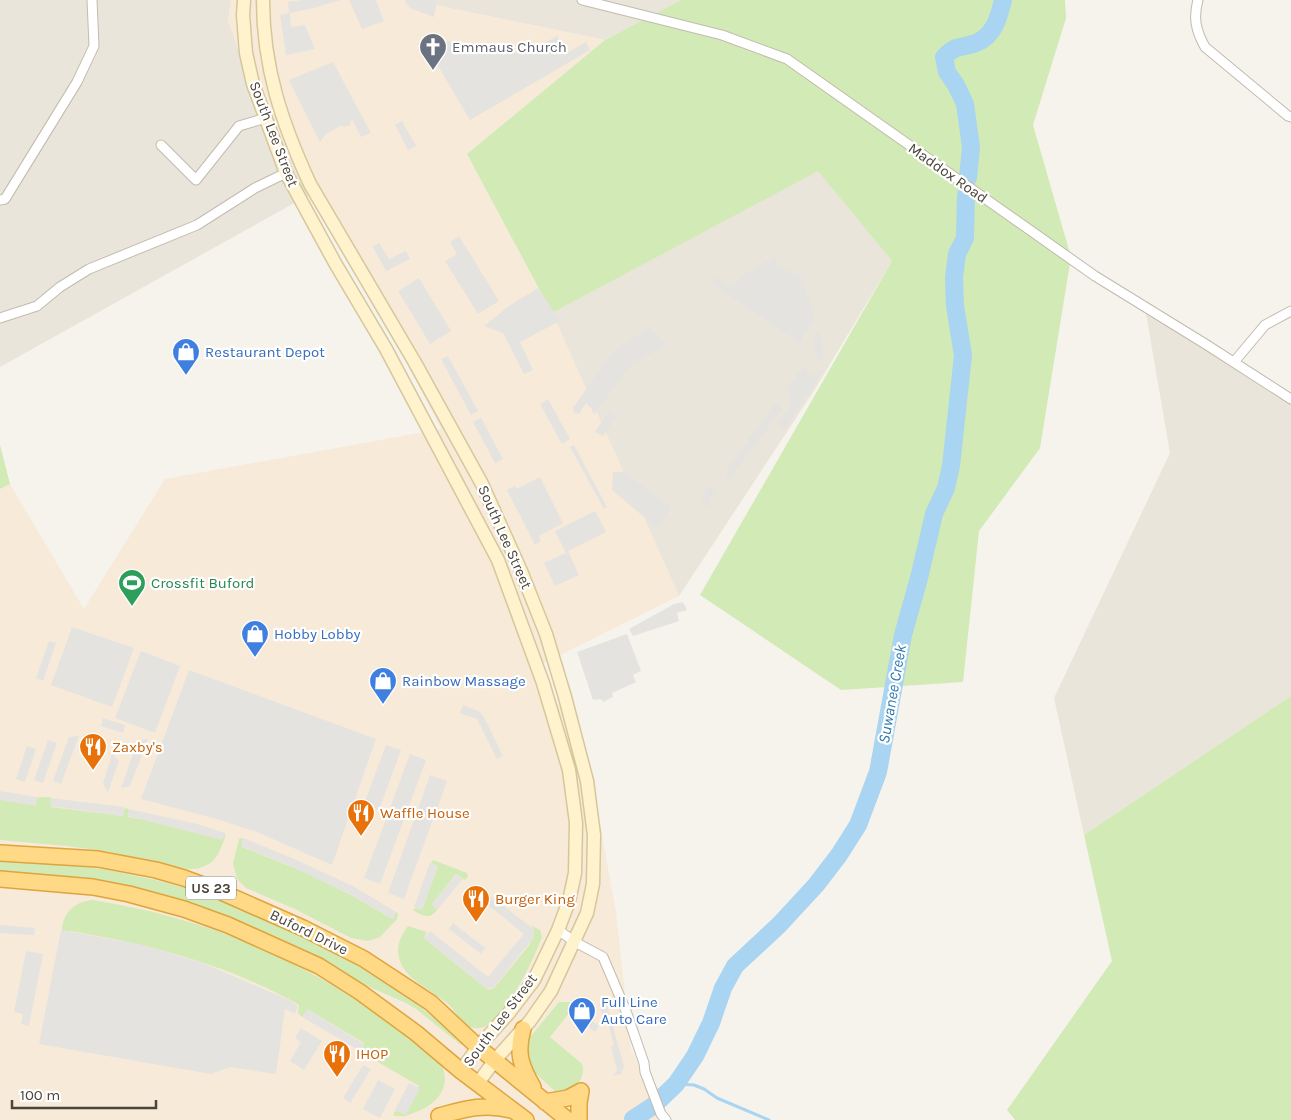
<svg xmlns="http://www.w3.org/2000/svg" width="1291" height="1120" font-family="Karla,sans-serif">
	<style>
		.residential { fill: #eae5da }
		.commercial { fill: #f7ead8 }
		.green { fill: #d2eab5 }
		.parking { fill: #e5e3e0 }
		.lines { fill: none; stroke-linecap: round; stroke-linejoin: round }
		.stream { stroke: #a9d4f2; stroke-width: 3 }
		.river { stroke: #a9d4f2; stroke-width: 18 }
		.minor-casing { stroke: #c2bbae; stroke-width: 11 }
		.secondary-casing { stroke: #d6c79b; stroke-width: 15 }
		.trunk-casing { stroke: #e0a43c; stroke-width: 18 }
		.minor { stroke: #fff; stroke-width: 9 }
		.secondary { stroke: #fff3cd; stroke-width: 12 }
		.trunk { stroke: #ffd985; stroke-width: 15 }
		.labels { text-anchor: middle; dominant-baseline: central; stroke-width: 4.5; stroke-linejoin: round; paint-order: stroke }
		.shield { fill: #fff; stroke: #817c74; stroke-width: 1 }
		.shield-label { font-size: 14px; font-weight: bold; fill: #4b4439 }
		.worship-label { font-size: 15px; fill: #5b616d; stroke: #fff; text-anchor: start }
		.street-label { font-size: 15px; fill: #4b4439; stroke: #fff }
		.shop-label { font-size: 15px; fill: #366cbe; stroke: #fff; text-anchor: start }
		.leisure-label { font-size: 15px; fill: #27864d; stroke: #fff; text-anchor: start }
		.food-label { font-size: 15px; fill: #c56008; stroke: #fff; text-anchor: start }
		.water-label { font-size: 16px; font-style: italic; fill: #2e7ab2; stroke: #fff }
	</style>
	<rect width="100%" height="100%" fill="#f6f3ec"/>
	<path class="residential" d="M0,0H231L228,21L316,191L0,367Z
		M410,0H681L605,40Z
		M818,170L892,261L815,389L679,596L552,313Z
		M1145,308L1291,403V696L1084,835L1054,698L1170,453Z"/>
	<path class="commercial" d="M231,0H410L605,40L467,154L552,313L679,596L540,665L591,775L616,912L631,1049L666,1119L669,1120H0V489L10,484L84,609L165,479L441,429L316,191L260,109L228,21Z"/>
	<path class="green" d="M681,0H1065L1066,18L1033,125L1071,257L1040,448L979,531L963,682L841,690L700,595L892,261L818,171L552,313L467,154L605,40Z
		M0,445L10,484L0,489Z
		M1291,696V1120H1015L1007,1110L1112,961L1084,835Z
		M50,797L52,799L51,807L123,816L124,809L127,808L129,810L128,817L225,833C226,838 223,842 221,848C215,864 202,870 186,869L104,851L67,846L0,840V799Z
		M241,838L243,839L242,847L302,871L351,895L391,918L395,912L398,913L397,919L380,937L368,941L351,938L295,909L246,888L237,879L233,863L239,839Z
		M0,859L103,869L155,880L204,893L250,910L355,961L407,996L464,1043L461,1045L416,1009L406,1003L365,985L299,947L214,912L0,873Z
		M433,860L467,873L468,876L465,880L456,874L432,904L437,910C430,920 422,916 413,910L415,908L422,910L438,866L431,863Z
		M93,900C121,905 148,910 175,918C232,933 288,959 339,989C375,1011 408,1038 441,1063C452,1086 438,1104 416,1112C408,1115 402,1118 393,1115L395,1111L406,1113L419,1086L361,1052L364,1043L309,1010L302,1017L298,1013L299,1005C229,965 150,944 70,931L69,932H62C62,913 75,901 93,900Z
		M408,926L427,932L424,938L488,990L494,988L530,944L533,935L532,926L540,930L542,937C534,959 506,1018 484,1027C478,1029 471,1029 466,1025C460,1021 456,1012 451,1007C436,991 408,983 400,961C395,948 400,937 408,926Z
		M559,1002H569L574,1007L550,1037L581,1063C587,1071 579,1086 571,1091C568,1092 562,1093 558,1094L531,1069L527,1061V1041Z"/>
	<path class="parking" d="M302,0H340L314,8L290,13L291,27L305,25L315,49L286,55L280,15L289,13L288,2Z
		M349,0H376L384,21L362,29Z
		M404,0H431L437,2L434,17L410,8Z
		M557,36L567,53L586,42L590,50L470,120L424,42L432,38L524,54Z
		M333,62L371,133L361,137L352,119L349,126H340L325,135L320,142L289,80Z
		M402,121L416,146L408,150L395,125Z
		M459,236L499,301L478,314L445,261L457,254L450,242Z
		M379,243L389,259L406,251L410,259L386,271L373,247Z
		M776,256V265L800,275L815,317L800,343L711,283L715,277L733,288L742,276Z
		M419,278L451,331L430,344L398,291Z
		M538,288L560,321L520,342L533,370L524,374L503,333L484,326L509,306Z
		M651,327L667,345L632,364L594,415L591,408L586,403L579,414L574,413L573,408L608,358L616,348Z
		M817,331L821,334L824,356L818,364L813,338Z
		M448,356L478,411L471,415L441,359Z
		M804,365L810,378L814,374L824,370L787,426L782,428L777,425L791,404L787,389Z
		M548,399L570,439L562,444L540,404Z
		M776,402L781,405L782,409L728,481L726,470Z
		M609,411L617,416L603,436L595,432Z
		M481,418L503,459L495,463L473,422Z
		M574,445L607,507L604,509L570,447Z
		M613,472H624L671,507L657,528L612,490Z
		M540,477L563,523L539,536L541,541L535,545L507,490L515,486L517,489Z
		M710,486L717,491L710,498L708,507L702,504L705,491Z
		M595,511L606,532L568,551L579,575L555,586L544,563L566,553L555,531Z
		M683,602L687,610L677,613L679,621L633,636L629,629L674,604Z
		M72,627L134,648L112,707L51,685Z
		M627,634L641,671L633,675L636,682L612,693L613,697L603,702L601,699L593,700L577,652Z
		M49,641L56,643L43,681L36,678Z
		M141,651L180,666L155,733L115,718Z
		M189,670L376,739L332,865L257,832L217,819L141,799Z
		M463,705L478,711L483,715L503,756L497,759L477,719L460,713Z
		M103,718L125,725L123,733L101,726Z
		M79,736L61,784L53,781L69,737Z
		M148,739L130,786L121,788L138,740Z
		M48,740L57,743L43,783L34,780Z
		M386,745L401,750L379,810L364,804Z
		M27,746L36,749L25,782L16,779Z
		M112,754L119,761L108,792L103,784Z
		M410,754L426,760L380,884L364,878Z
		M430,775L447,781L404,899L388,893Z
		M0,791L37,797L36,806L0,800Z
		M51,798L124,807L123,816L50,806Z
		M129,809L197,824L225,833L222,840L128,816Z
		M243,838L292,858L353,886L396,912L393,919L350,894L288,865L241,846Z
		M430,863L438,866L422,910L414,907Z
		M457,874L463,879L437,910L431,905Z
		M481,889L534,929V937L494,987L487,989L424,938L430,931L488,977L524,934L476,895Z
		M453,923L485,948L481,954L449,929Z
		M0,925L35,928L34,935L0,933Z
		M61,930L139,944L200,962L289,1000L298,1006L295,1014L285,1009L276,1074L230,1067L211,1074L39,1044Z
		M26,951L43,954L29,1026L21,1024L23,1014L14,1012Z
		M606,1002L624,1066L621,1074L613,1076L617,1070L611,1047L614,1045L607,1020L604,1021L599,1004Z
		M575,1008L599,1026L595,1032L571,1013Z
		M307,1009L364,1044L360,1051L302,1017Z
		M301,1028L322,1041L304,1070L290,1061L301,1042L295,1038Z
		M363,1065L371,1069L350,1103L343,1098Z
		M378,1080L395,1089L380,1118L363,1109Z
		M409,1083L420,1088L406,1115L395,1110Z"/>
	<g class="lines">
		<path class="stream" d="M676,1084L694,1085L704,1089L717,1098L769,1120"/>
		<path class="river" d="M968,178L971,147L965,104L956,85L947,72L944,57C958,43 960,49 976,43C994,36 999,17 1003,0
			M633,1119L653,1106L676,1084L695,1056L711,1023L723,988L735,966L779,925L816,885L839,855L858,825L878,772L903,635L919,578L934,514L946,488L951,466L963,355L955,306L954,278L957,254L965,238L966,195"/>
		<defs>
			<path id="minor" d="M582,0L722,35L787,59L1095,276L1207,345L1291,399
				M1198,0C1193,18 1196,31 1205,47L1288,116L1291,117
				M161,145L196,180L239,126L266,118
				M0,200L5,199L77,82L94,46L92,0
				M0,318L37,306L60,287L89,269L197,225L255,188L286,173
				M1234,362L1265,325L1291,311
				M558,930L575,942L603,957L626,1011L644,1063L645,1072L661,1114L666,1120"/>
			<path id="secondary" d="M244,0L243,15L246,53L253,84L286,173L335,263L386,349L498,560L543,683L569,770L576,823L575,873L569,901L558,930L534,980L508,1014L478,1047L461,1071
				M263,0C263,68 282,123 310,184L414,361L482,484L521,571L546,634L565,697L587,781L594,835L593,884L587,913L551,991L530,1021L495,1060L478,1083"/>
			<path id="trunk" d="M0,853L98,859L156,870L184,878L219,891L303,928L364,959L431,1003L478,1047L568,1120
				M0,879L93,887L129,894L184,909L228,925L319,966L360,992L416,1033L461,1071L526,1120
				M523,1029C516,1053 521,1066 533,1087
				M545,1102L568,1098L581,1091
				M439,1116C465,1109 484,1103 511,1110
				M579,1120V1103L581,1091"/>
		</defs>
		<use href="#minor" class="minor-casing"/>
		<use href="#secondary" class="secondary-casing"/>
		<use href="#trunk" class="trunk-casing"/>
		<use href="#minor" class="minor"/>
		<use href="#secondary" class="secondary"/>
		<use href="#trunk" class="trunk"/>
	</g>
	<defs>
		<symbol id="church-pin" viewBox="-11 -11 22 30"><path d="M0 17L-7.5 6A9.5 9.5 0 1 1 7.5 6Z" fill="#6b7280" stroke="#fff"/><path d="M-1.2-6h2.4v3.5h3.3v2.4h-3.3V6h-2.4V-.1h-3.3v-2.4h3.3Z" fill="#fff"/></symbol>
		<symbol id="shop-pin" viewBox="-11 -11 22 30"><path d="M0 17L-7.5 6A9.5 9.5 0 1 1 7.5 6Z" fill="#3f7fe0" stroke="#fff"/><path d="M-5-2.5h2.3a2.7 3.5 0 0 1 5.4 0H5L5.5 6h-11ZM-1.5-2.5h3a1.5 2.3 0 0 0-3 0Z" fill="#fff"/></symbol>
		<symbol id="stadium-pin" viewBox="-11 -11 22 30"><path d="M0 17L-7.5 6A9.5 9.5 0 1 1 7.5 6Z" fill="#2e9e5b" stroke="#fff"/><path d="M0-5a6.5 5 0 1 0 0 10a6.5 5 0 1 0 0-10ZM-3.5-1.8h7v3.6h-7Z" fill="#fff"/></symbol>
		<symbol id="restaurant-pin" viewBox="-11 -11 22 30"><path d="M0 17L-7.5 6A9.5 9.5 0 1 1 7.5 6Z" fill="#e8710a" stroke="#fff"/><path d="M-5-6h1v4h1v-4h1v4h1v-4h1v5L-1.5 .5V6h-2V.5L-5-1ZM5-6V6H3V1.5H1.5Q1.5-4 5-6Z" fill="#fff"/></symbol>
	</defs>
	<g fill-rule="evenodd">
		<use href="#church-pin" x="417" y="31" width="32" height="43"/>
		<use href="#shop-pin" x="170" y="336" width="32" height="43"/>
		<use href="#stadium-pin" x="116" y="567" width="32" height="43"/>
		<use href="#shop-pin" x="239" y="618" width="32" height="43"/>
		<use href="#shop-pin" x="367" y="665" width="32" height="43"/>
		<use href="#restaurant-pin" x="77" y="731" width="32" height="43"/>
		<use href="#restaurant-pin" x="345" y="797" width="32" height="43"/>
		<use href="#restaurant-pin" x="460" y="883" width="32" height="43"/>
		<use href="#shop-pin" x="566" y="995" width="32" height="43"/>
		<use href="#restaurant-pin" x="321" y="1038" width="32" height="43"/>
	</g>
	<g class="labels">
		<rect class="shield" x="186" y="876.5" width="50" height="23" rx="4"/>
		<g class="shield-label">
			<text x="211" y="888">US 23</text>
		</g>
		<g class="worship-label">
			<text x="452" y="47">Emmaus Church</text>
		</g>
		<g class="street-label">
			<text transform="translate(274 134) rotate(69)">South Lee Street</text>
			<text transform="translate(948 173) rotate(35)">Maddox Road</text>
			<text transform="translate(505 537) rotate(66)">South Lee Street</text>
			<text transform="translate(309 932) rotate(26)">Buford Drive</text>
			<text transform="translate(500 1020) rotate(-53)">South Lee Street</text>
		</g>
		<g class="shop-label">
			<text x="205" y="352">Restaurant Depot</text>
			<text x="274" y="634">Hobby Lobby</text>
			<text x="402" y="681">Rainbow Massage</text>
			<text x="601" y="1002">Full Line<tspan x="601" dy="17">Auto Care</tspan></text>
		</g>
		<g class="leisure-label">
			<text x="151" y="583">Crossfit Buford</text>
		</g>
		<g class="food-label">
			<text x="112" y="747">Zaxby's</text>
			<text x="380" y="813">Waffle House</text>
			<text x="495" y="899">Burger King</text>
			<text x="356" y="1054">IHOP</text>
		</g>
		<g class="water-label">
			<text transform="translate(892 694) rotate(-80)">Suwanee Creek</text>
		</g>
	</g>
	<path d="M12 1100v8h144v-8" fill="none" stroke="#4b4439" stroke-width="2.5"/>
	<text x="20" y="1100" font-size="15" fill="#4b4439" stroke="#ffffff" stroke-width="4" paint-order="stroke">100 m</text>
</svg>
